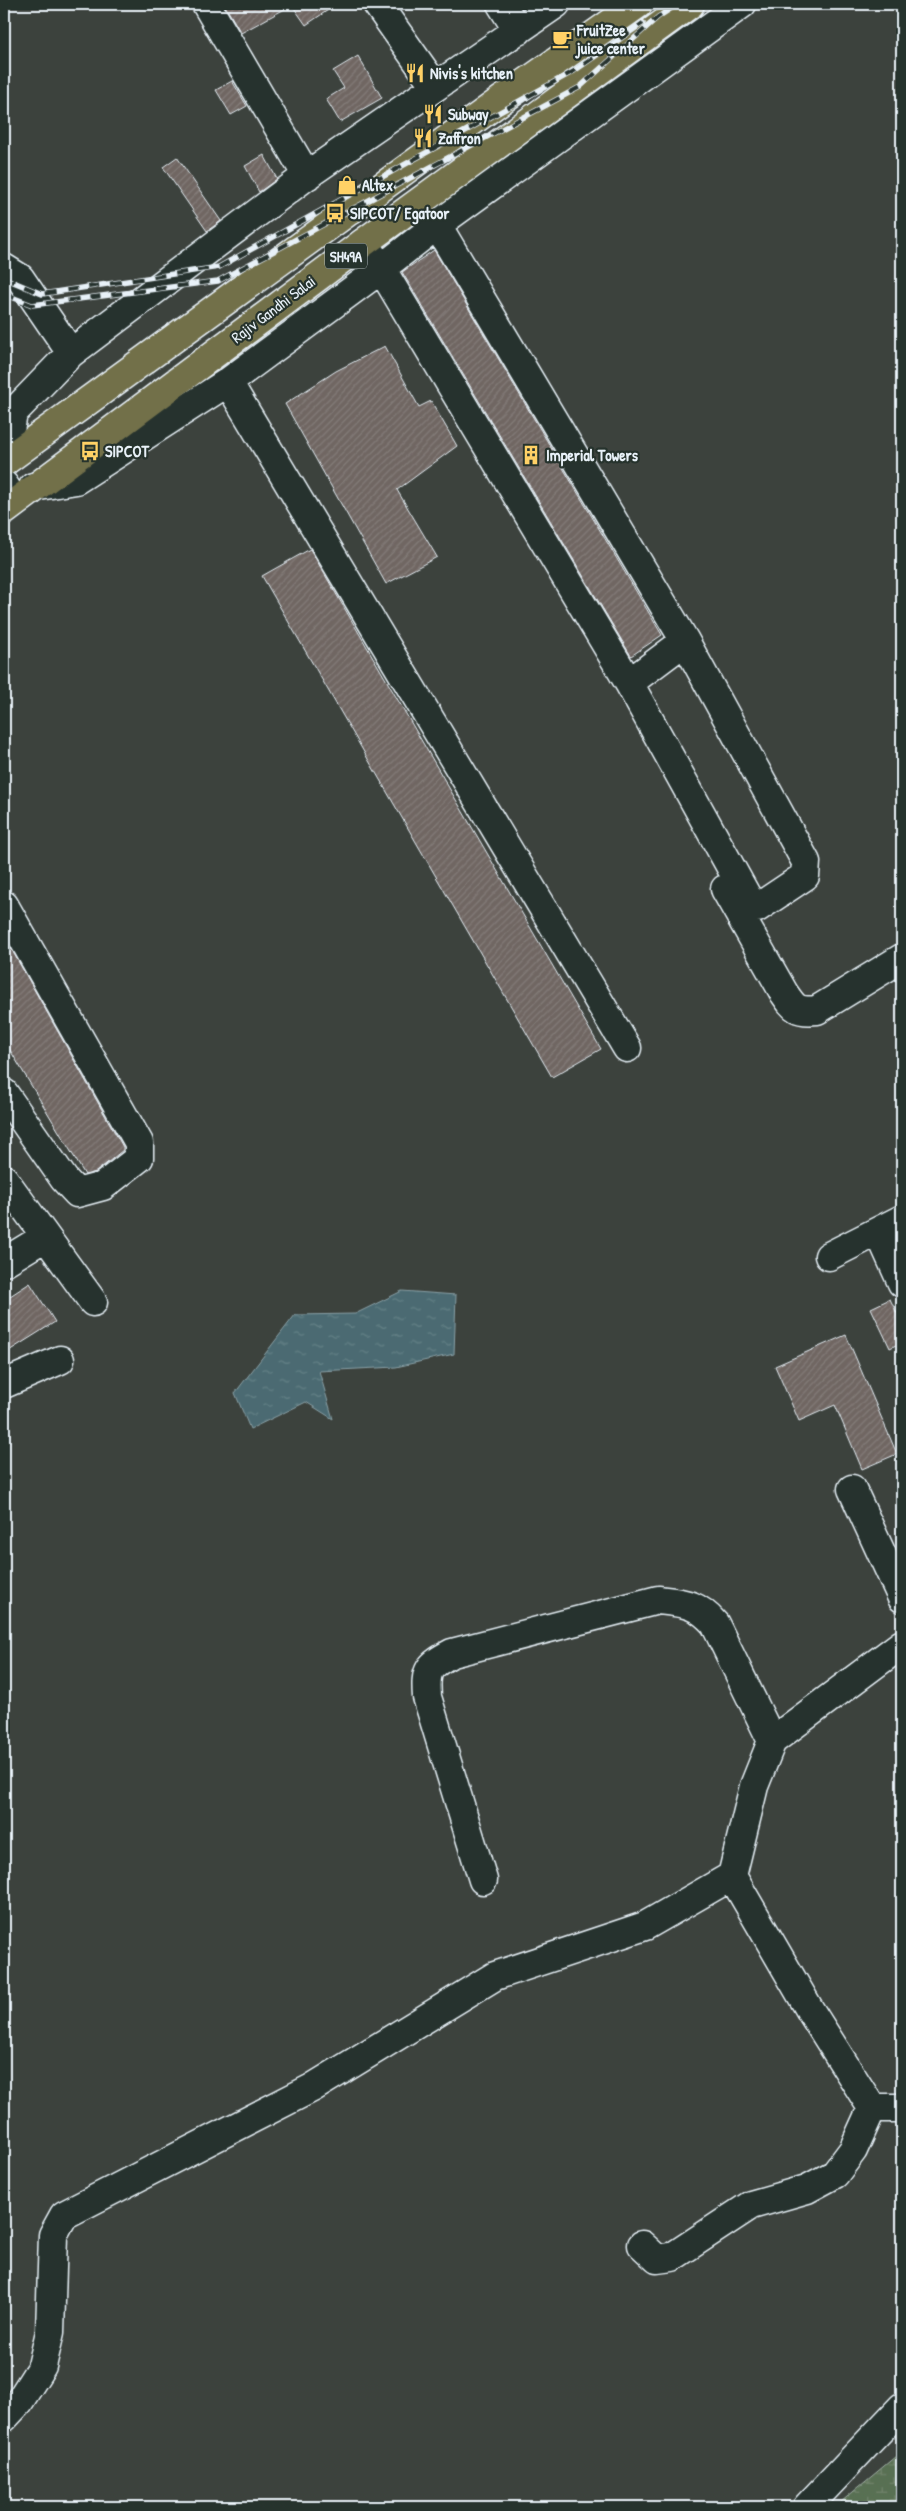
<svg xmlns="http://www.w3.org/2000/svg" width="906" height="2511" font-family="'Patrick Hand',sans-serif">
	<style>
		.wetland { fill: url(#wetland-marsh); stroke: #a0b0a6 }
		.water { fill: url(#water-ripples); stroke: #8aa1a8 }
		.building { fill: url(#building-hatch); stroke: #e8f1f8 }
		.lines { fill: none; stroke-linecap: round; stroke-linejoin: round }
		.minor-casing { stroke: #e8f1f8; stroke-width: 31 }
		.major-casing { stroke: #e8f1f8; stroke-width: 31 }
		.minor { stroke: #26332d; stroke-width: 28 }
		.major { stroke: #726f4a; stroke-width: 28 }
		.rail-casing { stroke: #e8f1f8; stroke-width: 5.5 }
		.rail { stroke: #26332d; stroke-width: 4; stroke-dasharray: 11; stroke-linecap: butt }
		.labels { text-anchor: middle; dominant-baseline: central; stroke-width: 4.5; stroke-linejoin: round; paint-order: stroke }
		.shield { fill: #26332d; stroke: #aeb8bb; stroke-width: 1 }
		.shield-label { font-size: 15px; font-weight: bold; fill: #e8f1f8 }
		.poi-label { font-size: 16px; font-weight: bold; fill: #e8f1f8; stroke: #26332d; text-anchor: start }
		.street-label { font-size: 16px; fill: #e8f1f8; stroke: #26332d }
	</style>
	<defs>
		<pattern id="wetland-marsh" width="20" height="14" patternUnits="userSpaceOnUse" patternTransform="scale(1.25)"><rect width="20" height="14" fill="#596f53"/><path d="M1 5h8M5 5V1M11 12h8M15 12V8" fill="none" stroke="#71846c"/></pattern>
		<pattern id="water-ripples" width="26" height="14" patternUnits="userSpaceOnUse" patternTransform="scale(1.25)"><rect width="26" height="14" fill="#4b6b72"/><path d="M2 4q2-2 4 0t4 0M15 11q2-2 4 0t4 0" fill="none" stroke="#658187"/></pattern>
		<pattern id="building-hatch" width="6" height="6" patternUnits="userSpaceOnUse" patternTransform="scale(1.25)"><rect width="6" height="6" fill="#6f6662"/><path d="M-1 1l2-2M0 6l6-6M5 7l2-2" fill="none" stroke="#847c79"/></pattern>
	</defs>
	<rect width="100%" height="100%" fill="#3c423d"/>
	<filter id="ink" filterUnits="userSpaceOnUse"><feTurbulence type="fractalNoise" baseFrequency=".02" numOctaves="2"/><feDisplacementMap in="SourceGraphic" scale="10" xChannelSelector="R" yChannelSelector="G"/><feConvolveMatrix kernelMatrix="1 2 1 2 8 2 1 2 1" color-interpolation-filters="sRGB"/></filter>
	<g filter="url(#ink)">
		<path class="wetland" d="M902,2451V2507H835Z"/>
		<path class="water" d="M402,1291L456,1295L454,1354L396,1367L319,1371L333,1419L306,1402L250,1429L235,1393L295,1315L355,1314Z"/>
		<path class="building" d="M224,4H337L306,25L292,5L241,33Z
			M358,56L382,98L340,122L326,99L344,88L333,71Z
			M232,81L247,106L231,115L216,90Z
			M264,155L277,179L259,192L245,166Z
			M177,157L221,221L207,231L163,167Z
			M434,250L662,635L631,656L402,272Z
			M385,346L419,407L431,401L457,446L397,490L437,557L386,584L285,404L336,371Z
			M310,549L601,1049L552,1077L262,576Z
			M4,936L123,1147V1150L96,1172L85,1175L4,1040Z
			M30,1283L55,1322L4,1354V1300Z
			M890,1299L902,1324V1342L890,1348L871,1308Z
			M846,1335L897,1454L862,1469L835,1405L799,1421L775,1366Z"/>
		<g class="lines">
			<defs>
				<path id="minor" d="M206,4L307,176
					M377,4L435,86
					M501,4L518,31
					M363,243L381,268L629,683L750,902L757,908L805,876L806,862L685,641L437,225
					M4,268L20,278L71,353
					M228,382L627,1048
					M5,461L13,413L71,353L313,171L556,4
					M4,485L15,501
					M33,487L76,480L228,382L373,275L437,225L742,4
					M629,683L685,641
					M725,889L784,993C795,1009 797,1012 817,1010L902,958
					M4,905L139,1143V1158L103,1186L77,1193L64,1179L4,1093
					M4,1179L93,1302
					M879,1232L902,1283
					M829,1256L902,1219
					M4,1262L45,1237
					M4,1384L60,1360
					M852,1489L902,1598
					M483,1880L427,1697C425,1669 428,1666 452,1653L658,1600C684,1603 697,1603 715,1624L772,1741
					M872,2108H902
					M642,2245L657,2259L672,2257L751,2205L807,2189L835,2174L853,2150L872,2108L810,2010L732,1876L754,1786L772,1741L902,1644
					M4,2418L19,2402L42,2366L50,2332L53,2235L64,2215L312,2088L495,1976L645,1926L732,1876
					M807,2507L902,2407"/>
				<path id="major" d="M4,462L500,101L638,4
					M4,511L363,243L690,4"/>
			</defs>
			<use href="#minor" class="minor-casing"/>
			<use href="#major" class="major-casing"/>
			<use href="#minor" class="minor"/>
			<use href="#major" class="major"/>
			<defs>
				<path id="rail" d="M4,278L42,294L219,267L574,71L643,23
					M4,294L32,305L218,281L580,87L658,17L678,4"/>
			</defs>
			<use href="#rail" class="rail-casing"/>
			<use href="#rail" class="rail"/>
		</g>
	</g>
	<defs>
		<symbol id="cafe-bare" viewBox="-9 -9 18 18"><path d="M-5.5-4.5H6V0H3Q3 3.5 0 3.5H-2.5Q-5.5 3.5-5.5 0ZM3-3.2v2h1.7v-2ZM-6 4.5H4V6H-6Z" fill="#ffd166" stroke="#26332d" stroke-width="2.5" paint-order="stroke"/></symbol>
		<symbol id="restaurant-bare" viewBox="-9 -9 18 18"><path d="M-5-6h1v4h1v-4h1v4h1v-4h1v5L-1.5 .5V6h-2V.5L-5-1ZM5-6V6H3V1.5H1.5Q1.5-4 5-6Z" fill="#ffd166" stroke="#26332d" stroke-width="2.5" paint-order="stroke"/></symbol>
		<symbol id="shop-bare" viewBox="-9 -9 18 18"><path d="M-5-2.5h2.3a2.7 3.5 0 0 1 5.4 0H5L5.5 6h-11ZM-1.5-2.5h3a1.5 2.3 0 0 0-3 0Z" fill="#ffd166" stroke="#26332d" stroke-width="2.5" paint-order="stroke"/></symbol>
		<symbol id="bus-bare" viewBox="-9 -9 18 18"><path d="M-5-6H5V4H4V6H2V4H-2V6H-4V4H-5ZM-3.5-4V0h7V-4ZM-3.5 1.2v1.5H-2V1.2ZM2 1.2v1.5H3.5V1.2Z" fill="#ffd166" stroke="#26332d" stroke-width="2.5" paint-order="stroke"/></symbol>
		<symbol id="building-bare" viewBox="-9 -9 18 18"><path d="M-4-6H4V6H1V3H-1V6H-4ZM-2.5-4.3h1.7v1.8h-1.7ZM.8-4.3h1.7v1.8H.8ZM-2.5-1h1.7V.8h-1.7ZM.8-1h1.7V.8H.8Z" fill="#ffd166" stroke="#26332d" stroke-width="2.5" paint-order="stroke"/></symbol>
	</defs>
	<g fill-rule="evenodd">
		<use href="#cafe-bare" x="548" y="25" width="28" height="28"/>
		<use href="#restaurant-bare" x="401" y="59" width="28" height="28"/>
		<use href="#restaurant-bare" x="419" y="100" width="28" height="28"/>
		<use href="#restaurant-bare" x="409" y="124" width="28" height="28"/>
		<use href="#shop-bare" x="333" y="171" width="28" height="28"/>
		<use href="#bus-bare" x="321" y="199" width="28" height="28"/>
		<use href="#bus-bare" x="76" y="437" width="28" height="28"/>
		<use href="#building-bare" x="517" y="441" width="28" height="28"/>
	</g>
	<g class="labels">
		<rect class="shield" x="325" y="243.5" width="42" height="25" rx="4"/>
		<g class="shield-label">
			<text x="346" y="256">SH49A</text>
		</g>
		<g class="poi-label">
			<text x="577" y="30">FruitZee<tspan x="577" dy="18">juice center</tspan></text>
			<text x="430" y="73">Nivis's kitchen</text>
			<text x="448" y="114">Subway</text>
			<text x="438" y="138">Zaffron</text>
			<text x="362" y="185">Altex</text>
			<text x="350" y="213">SIPCOT/ Egatoor</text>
			<text x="105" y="451">SIPCOT</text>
			<text x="546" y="455">Imperial Towers</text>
		</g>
		<g class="street-label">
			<text transform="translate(273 309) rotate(-37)">Rajiv Gandhi Salai</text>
		</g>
	</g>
	<rect width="906" height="2511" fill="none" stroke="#26332d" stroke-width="20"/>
	<rect x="10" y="10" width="886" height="2491" fill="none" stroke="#e8f1f8" stroke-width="2" filter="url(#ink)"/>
</svg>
